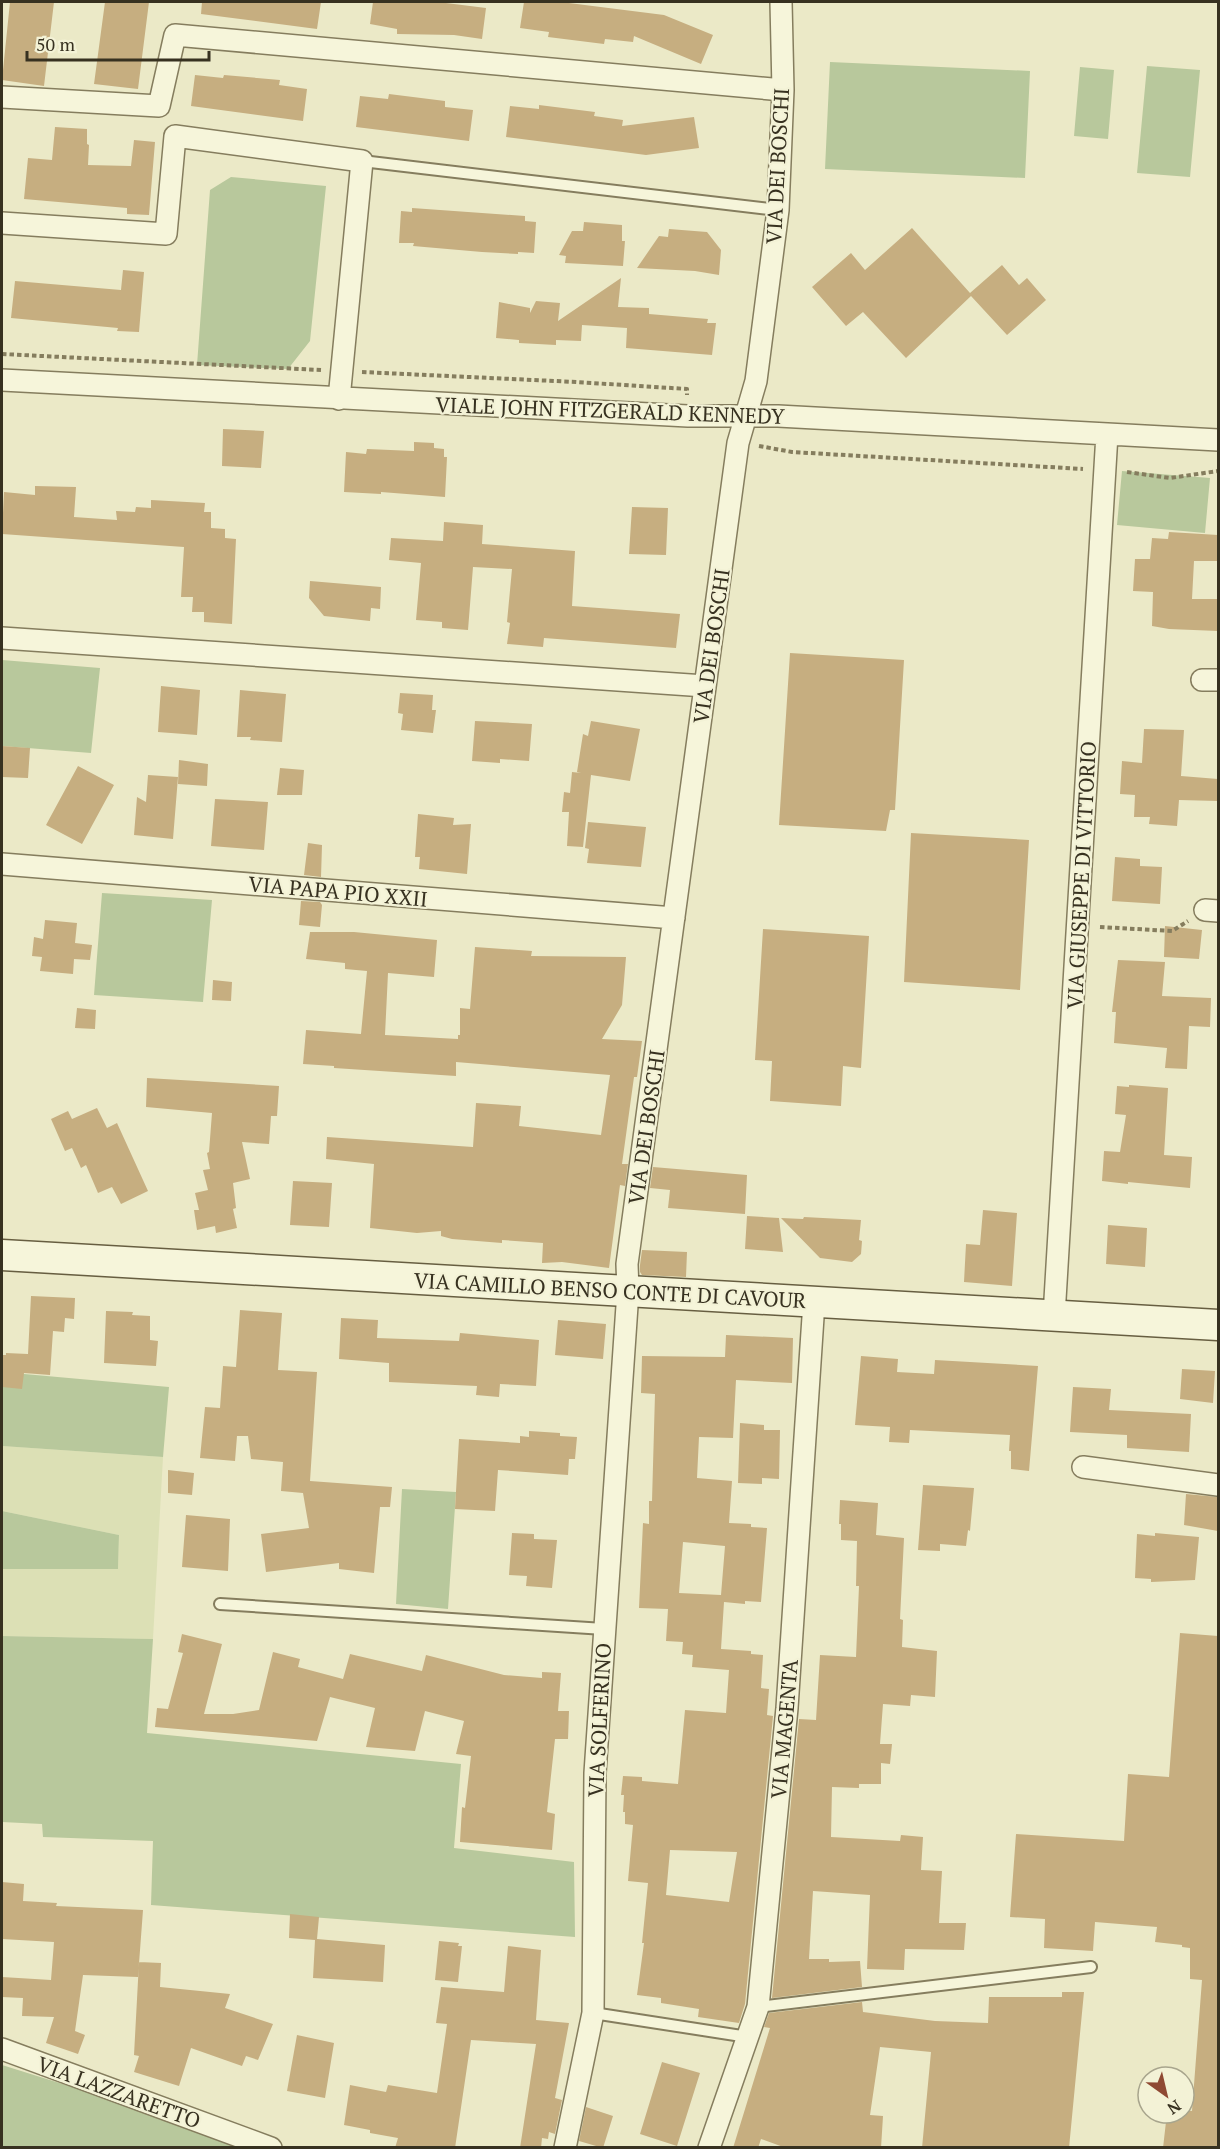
<svg xmlns="http://www.w3.org/2000/svg" width="1220" height="2149" font-family="'PT Serif',serif">
	<style>
		.farmland { fill: #dce0b5 }
		.green { fill: #b8c89c }
		.building { fill: #c6ae80; fill-rule: evenodd }
		.lines { fill: none; stroke-linecap: round; stroke-linejoin: round }
		.lane-casing { stroke: #857d5e; stroke-width: 14 }
		.street-casing { stroke: #857d5e; stroke-width: 24 }
		.secondary-casing { stroke: #675e41; stroke-width: 33 }
		.path { stroke: #857d5e; stroke-width: 4; stroke-dasharray: 4.5 3; stroke-linecap: butt }
		.lane { stroke: #f6f5da; stroke-width: 10 }
		.street { stroke: #f6f5da; stroke-width: 21 }
		.secondary { stroke: #f6f5da; stroke-width: 30 }
		.labels { text-anchor: middle; dominant-baseline: central; stroke-width: 4.5; stroke-linejoin: round; paint-order: stroke }
		.street-label { font-size: 21px; fill: #373120; stroke: #f3f2d6 }
	</style>
	<rect width="100%" height="100%" fill="#ebe9c7"/>
	<path class="farmland" d="M2,1446L163,1457L153,1639L2,1636V1569H118L119,1535L2,1511Z"/>
	<path class="green" d="M830,62L1030,71L1025,178L825,169Z
		M1147,66L1200,70L1190,177L1137,173Z
		M1080,67L1114,70L1108,139L1074,136Z
		M231,177L326,186L310,341L288,369L197,365L210,190Z
		M1122,471L1210,478L1205,533L1117,525Z
		M2,660L100,668L91,753L2,746Z
		M102,893L212,900L203,1002L94,995Z
		M2,1372L169,1387L163,1457L2,1446Z
		M402,1489L456,1492L448,1609L396,1604Z
		M2,1511L119,1535L118,1569H2Z
		M2,1636L153,1639L147,1733L461,1764L454,1848L574,1862L575,1937L151,1905L153,1841L43,1837L42,1824L2,1822Z
		M2,2065L120,2102L240,2147H2Z"/>
	<path class="building" d="M10,2H54L44,86L2,80Z
		M105,2H149L138,89L94,84Z
		M202,2H321L317,29L201,14Z
		M373,2H438L486,8L482,39L454,35L397,34V29L370,24Z
		M524,2H561L664,15L713,35L701,64L634,36L633,42L605,39L604,44L548,37L549,32L520,28Z
		M195,75L223,78L224,75L280,80L279,85L307,89L303,121L191,106Z
		M389,94L445,101V107L473,110L469,141L356,127L360,96L388,99Z
		M539,105L595,112L594,116L623,120L622,126L694,117L699,148L646,155L506,137L510,106L539,109Z
		M55,127L87,129V144L89,145L88,165L131,166L134,140L155,142L149,215L127,214V208L24,199L28,158L52,160Z
		M412,208L525,216V221L536,222L534,253L518,252V254L482,252L413,246L414,243H399L401,211L412,212Z
		M584,222L622,225V241H625L623,266L565,263L566,256L559,255L572,231H583Z
		M912,228L970,293L1002,265L1019,285L1027,278L1046,300L1007,335L971,296L906,358L863,312L846,326L812,287L851,253L865,270Z
		M669,229L707,232L721,250L719,275L695,271L637,268L659,236L668,237Z
		M123,270L144,272L139,332L117,331L118,328L11,318L15,281L121,290Z
		M621,278L618,307L649,308V314L708,319L707,323H716L712,355L626,348L627,328L582,325L581,341L556,340V345L519,343V340L496,338L499,302L530,308V313L536,301L560,303L558,321Z
		M223,429L264,431L261,468L222,466Z
		M414,442L434,443V448L444,449V457H447L445,497L381,492V494L344,492L346,452L366,454L367,449L414,451Z
		M35,486L76,487L74,517L117,520L116,511L135,512L136,507L151,508V500L205,503L204,512H211V528L225,529V538L236,539L232,624L204,622V612H192L193,597H181L184,547L2,534L4,492L35,495Z
		M632,507L668,508L666,555L629,554Z
		M444,522L483,525L482,544L575,551L572,606L680,614L676,648L544,638L543,647L507,644L510,623L507,622L512,569L473,567L468,630L442,628V622L416,620L421,563L389,560L391,538L443,541Z
		M1169,532L1218,535V561H1194L1192,599H1218V631L1169,629L1152,626L1153,592L1133,591L1135,559H1150L1152,538L1168,539Z
		M310,581L381,587L380,609L371,608L370,621L324,616L309,598Z
		M790,653L904,660L895,810H890L886,831L779,825Z
		M161,686L200,690L197,735L158,732Z
		M240,690L286,694L282,742L250,740L251,737H237Z
		M400,693L433,695L432,710H436L433,733L401,730L403,714L398,713Z
		M475,721L532,724L529,761L500,759V763L472,761Z
		M591,721L640,729L630,781L591,775L583,847L567,846L569,812H562L564,792L570,793L572,772L581,773L577,772L583,734L588,736Z
		M1144,729L1184,730L1181,776L1218,779V801L1179,800L1177,826L1149,824L1150,817H1134L1135,795L1120,794L1122,761L1142,763Z
		M2,746L30,748L28,778L2,777Z
		M179,760L208,764L207,786L178,784Z
		M78,766L114,785L82,844L46,825Z
		M280,768L304,770L302,795H277Z
		M148,775L178,777L173,839L134,835L137,797L146,802Z
		M215,799L268,802L264,850L211,846Z
		M418,814L454,818L453,825L471,824L467,874L419,869L420,857H415Z
		M588,822L646,827L641,867L587,863L589,849L585,848Z
		M911,833L1029,840L1020,990L904,982Z
		M308,843L322,845L321,877L304,875Z
		M1115,857L1140,859V866L1162,867L1160,904L1112,901Z
		M301,901L320,902L322,905L320,927L299,925Z
		M45,920L77,923L75,943L92,945L90,960L74,959L73,974L40,971L42,957L32,956L34,937L43,939Z
		M1165,926L1202,930L1199,959L1164,957Z
		M763,929L869,936L861,1068L843,1066L841,1106L770,1101L772,1061L755,1060Z
		M310,932H354L437,940L434,977L388,973L385,1035L458,1039V1035H460V1008L470,1009L475,947L532,951L531,956L626,957L622,1005L602,1039L642,1041L637,1077H634L622,1164H628L625,1186L620,1185L609,1268L562,1262L542,1263L543,1243L502,1240V1243L452,1239L441,1236V1231L417,1233L370,1228L374,1164L326,1159L327,1137L473,1147L476,1103L521,1106L519,1126L601,1135L610,1075L456,1062V1076L334,1068V1066L303,1064L306,1030L361,1034L367,971L345,969V963L306,959Z
		M1118,960L1165,962L1162,996L1211,998L1210,1027L1189,1026L1187,1069L1165,1068L1167,1048L1114,1043L1116,1012H1112Z
		M213,980L232,982L231,1001L212,1000Z
		M77,1008L96,1010L95,1029L75,1028Z
		M147,1078L279,1086L277,1116H271L269,1144L242,1142L250,1179L233,1183L236,1208L233,1209L237,1228L216,1233L215,1226L197,1230L194,1210H199L195,1193L208,1190L203,1170L210,1169L207,1153L209,1152L212,1113L146,1107Z
		M1129,1085L1168,1088L1164,1155L1192,1157L1190,1188L1128,1182V1184L1102,1181L1104,1151L1120,1152L1126,1115L1115,1114L1117,1086L1129,1087Z
		M97,1108L107,1128L117,1123L148,1191L121,1204L112,1187L98,1193L86,1165L81,1168L72,1148L65,1151L51,1119L68,1111L72,1119Z
		M653,1167L747,1175L745,1214L668,1208L670,1190L650,1188Z
		M293,1181L332,1183L329,1227L290,1225Z
		M983,1210L1017,1213L1012,1286L964,1282L966,1244L980,1245Z
		M747,1216L779,1218L783,1252L745,1249Z
		M804,1217L861,1220L859,1240L862,1241L861,1254L852,1262L820,1258L781,1218L803,1219Z
		M1108,1225L1147,1228L1145,1267L1106,1264Z
		M642,1250L687,1252L686,1277L642,1275L640,1272V1265Z
		M31,1296L75,1298L74,1319L65,1318L64,1332L53,1331L50,1375L24,1373L22,1389L2,1387V1355H6V1353L28,1354Z
		M240,1310L282,1313L278,1370L317,1372L310,1481L392,1487L390,1507H380L374,1573L339,1569V1563L266,1572L261,1534L309,1528L303,1493L281,1491L283,1462L251,1459L248,1436H237L235,1461L200,1458L205,1407L220,1408L223,1366L236,1367Z
		M106,1311L133,1312L132,1315L150,1316V1340L158,1341L156,1366L104,1363Z
		M341,1318L378,1320L377,1338L459,1341L460,1333L539,1340L536,1386L500,1384L499,1397L476,1395L477,1386L389,1382V1363L339,1359Z
		M558,1320L606,1324L603,1359L555,1355Z
		M726,1335L793,1338L792,1383L736,1380L733,1438L699,1437L697,1478L732,1481L729,1523L751,1524V1527L767,1528L761,1602L745,1601V1604L724,1602L721,1649L751,1651V1654L763,1655L761,1688L769,1689L767,1715L773,1716L745,2004L739,2023L698,2017L699,2009L661,2003V1998L637,1995L644,1943H642L648,1883L628,1881L633,1825L625,1824V1812H623L624,1795H621L623,1776L642,1777V1781L678,1784L685,1710L726,1713L729,1670L692,1667L693,1655L682,1654L683,1642L666,1641L668,1609L639,1608L643,1523L649,1524V1501H652L655,1394L641,1393L642,1356L725,1357ZM683,1542L725,1546L721,1595L679,1593ZM670,1850L737,1852L729,1902L666,1895Z
		M861,1356L898,1359L897,1372L934,1374L935,1360L1038,1366L1029,1471L1011,1469V1451H1009L1010,1435L910,1430L909,1443L889,1442L890,1427L855,1425Z
		M1182,1369L1215,1371L1213,1403L1180,1399Z
		M1073,1387L1111,1389L1109,1410L1191,1414L1189,1452L1127,1448V1435L1070,1432Z
		M740,1423L764,1425V1430H780L779,1479L762,1478V1484L738,1483Z
		M529,1431L560,1433V1436L577,1437L575,1459H569L568,1475L498,1470L495,1511L455,1509L459,1439L520,1443V1436L529,1437Z
		M168,1470L194,1473L192,1495L168,1493Z
		M923,1485L974,1488L970,1531L968,1530L966,1546L940,1544V1551L918,1550Z
		M1186,1494L1218,1497V1531L1184,1525Z
		M840,1500L878,1503L876,1535L904,1538L900,1619L903,1620L902,1647L937,1651L935,1697L911,1695L910,1706L883,1704L880,1744H892L890,1764L881,1763V1784H859V1788L832,1787L831,1837L900,1841L901,1835L923,1837L921,1870L942,1871L939,1923H966L964,1950L905,1949L904,1970L867,1969L870,1895L813,1891L809,1959H829V1962L860,1961L862,1987L772,1998L799,1719L816,1720L820,1655L856,1657L859,1586H856L857,1541L841,1540V1524H839Z
		M186,1515L230,1519L228,1571L182,1567Z
		M512,1533L534,1534V1539L557,1540L552,1588L526,1586L527,1576L509,1575Z
		M1155,1533L1199,1537L1195,1580L1151,1582V1579L1135,1578L1137,1534L1155,1536Z
		M1180,1633L1218,1636V2148H1163L1167,2113H1184V2110L1192,2111L1202,1980L1190,1979V1948L1182,1947V1945L1155,1942L1157,1927L1095,1922L1093,1951L1044,1948L1045,1919L1010,1917L1016,1834L1124,1841L1128,1774L1169,1777Z
		M182,1634L222,1644L204,1714H233L259,1710L273,1652L300,1659L298,1667L343,1679L350,1654L422,1671L426,1655L504,1675L542,1678V1672L561,1673L558,1711H569L568,1739H555L547,1812L555,1814L552,1850L460,1842L462,1807L465,1808L471,1756L456,1754L464,1721L425,1711L415,1751L366,1747L375,1708L330,1697L317,1741L155,1727L157,1708L168,1709L183,1653L178,1652Z
		M2,1882L24,1884L23,1901L57,1903L56,1906L143,1910L138,1977L83,1975L75,2031L85,2035L78,2054L46,2043L54,2017L22,2016L23,1998L2,1997V1977L51,1980L54,1942L2,1939Z
		M290,1914L319,1917L317,1939L385,1945L383,1982L313,1978L315,1940L289,1938Z
		M439,1941L459,1943L458,1946H462L458,1982L435,1980Z
		M508,1946L541,1950L536,2020L569,2023L555,2098L562,2100L555,2134L549,2132L548,2139L542,2138L541,2148H520L536,2044L471,2040L455,2148H395L398,2138L370,2133V2130L344,2125L350,2085L386,2092L388,2085L437,2093L447,2024L436,2023L441,1987L504,1992Z
		M139,1962L161,1963L160,1987L230,1994L225,2008L273,2024L258,2060L246,2056L242,2066L191,2048L179,2086L134,2072L139,2056L134,2055Z
		M1062,1992H1084L1069,2148H922L931,2052L880,2047L870,2115L883,2116L881,2148H786L761,2139L758,2148H733L770,2028L764,2027L769,2013L862,2002L863,2012L935,2021L988,2023L989,1997H1062Z
		M297,2035L334,2043L325,2098L287,2091Z
		M662,2062L700,2073L677,2146L640,2134Z
		M586,2107L613,2116L603,2148L579,2141Z"/>
	<g class="lines">
		<defs>
			<path id="lane" d="M362,161L778,210
				M220,1604L604,1629
				M758,2007L1091,1967
				M593,2013L748,2037"/>
			<path id="street" d="M2,97L159,106L175,35L783,90
				M2,223L166,234L175,136L362,161L339,399
				M2,380L688,416H778L1218,440
				M2,638L705,686
				M1202,680H1218
				M2,864L674,918
				M1205,910L1218,911
				M1054,1316L1107,434
				M1083,1467L1218,1485
				M2,2049L271,2148
				M565,2148L593,2013L595,1773L628,1291L627,1264L738,443L756,381L778,210L783,90L781,2
				M709,2148L758,2007L787,1708L814,1302"/>
			<path id="secondary" d="M2,1255L1218,1325"/>
		</defs>
		<use href="#lane" class="lane-casing"/>
		<use href="#street" class="street-casing"/>
		<use href="#secondary" class="secondary-casing"/>
		<path class="path" d="M2,354L321,370
			M362,372L576,382L687,389V395
			M759,446L792,452L1083,469
			M1127,472L1170,478L1218,471
			M1100,927L1172,931L1188,921"/>
		<use href="#lane" class="lane"/>
		<use href="#street" class="street"/>
		<use href="#secondary" class="secondary"/>
	</g>
	<g class="labels">
		<g class="street-label">
			<text transform="translate(777 166) rotate(-87)">VIA DEI BOSCHI</text>
			<text transform="translate(610 410) rotate(2)">VIALE JOHN FITZGERALD KENNEDY</text>
			<text transform="translate(711 646) rotate(-82)">VIA DEI BOSCHI</text>
			<text transform="translate(1081 875) rotate(-87)">VIA GIUSEPPE DI VITTORIO</text>
			<text transform="translate(338 891) rotate(5)">VIA PAPA PIO XXII</text>
			<text transform="translate(646 1127) rotate(-82)">VIA DEI BOSCHI</text>
			<text transform="translate(610 1290) rotate(3)">VIA CAMILLO BENSO CONTE DI CAVOUR</text>
			<text transform="translate(599 1720) rotate(-87)">VIA SOLFERINO</text>
			<text transform="translate(784 1729) rotate(-85)">VIA MAGENTA</text>
			<text transform="translate(119 2092) rotate(20)">VIA LAZZARETTO</text>
		</g>
	</g>
	<rect width="1220" height="2149" fill="none" stroke="#373120" stroke-width="6"/>
	<g transform="translate(1166 2095) rotate(146)"><circle r="28" fill="#f3f2d6" stroke="#a8a58d" stroke-width="1.5"/>
	<path d="M0-4.5L10 22L0 15L-10 22Z" fill="#8f4933"/>
	<text y="-9" font-size="16" font-weight="bold" text-anchor="middle" fill="#373120">N</text>
	</g>
	<path d="M27 51v9h182v-9" fill="none" stroke="#373120" stroke-width="3"/>
	<text x="36" y="51" font-size="18" fill="#373120" stroke="#f3f2d6" stroke-width="4.5" paint-order="stroke">50 m</text>
</svg>
